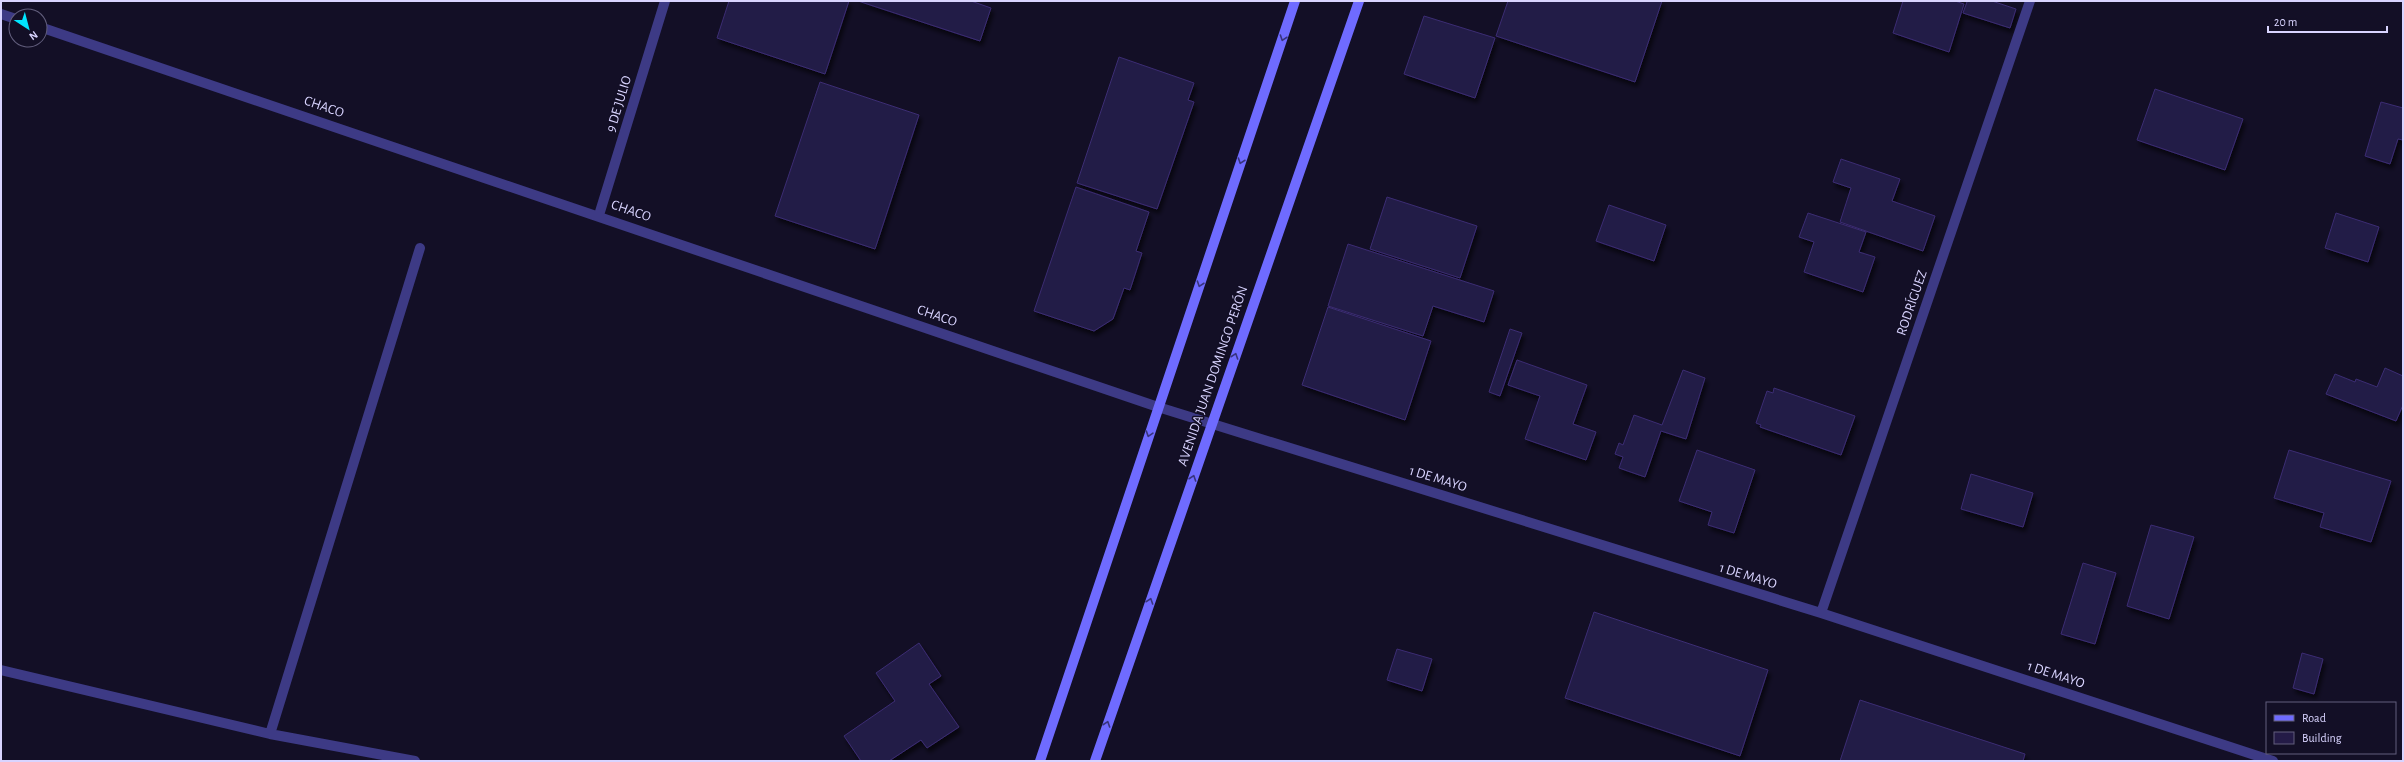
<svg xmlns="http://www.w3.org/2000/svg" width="2404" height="762" font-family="'Alegreya Sans',sans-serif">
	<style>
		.building { fill: #241b47; stroke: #3b2d73; filter: url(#shadow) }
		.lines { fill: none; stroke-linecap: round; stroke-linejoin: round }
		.street { stroke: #3d3a85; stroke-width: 10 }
		.secondary { stroke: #6f6bff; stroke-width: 10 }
		.oneway { stroke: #38347d }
		.labels { text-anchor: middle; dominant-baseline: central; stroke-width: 3; stroke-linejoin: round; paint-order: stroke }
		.street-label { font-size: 14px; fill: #d9d4ff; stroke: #130f26 }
	</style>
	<defs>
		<filter id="shadow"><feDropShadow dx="2.5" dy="4.5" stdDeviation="2" flood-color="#0009"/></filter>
	</defs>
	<rect width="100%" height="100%" fill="#130f26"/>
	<path class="building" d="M729,1H849L825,74L717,38Z
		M858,1H971L991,8L980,41Z
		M1508,1H1662L1635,82L1496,36Z
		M1903,1H1955L1964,4L1949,52L1893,33Z
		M1964,1H1992L2016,9L2010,28L1963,13L1967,2Z
		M1424,16L1495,38L1475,98L1404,74Z
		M1119,57L1194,83L1188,100L1194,102L1157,209L1077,183Z
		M820,82L919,115L875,249L775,216Z
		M2155,89L2243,119L2225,170L2137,140Z
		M2381,102L2403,108V140L2398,139L2390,164L2365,156Z
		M1841,159L1900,179L1892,201L1935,216L1923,251L1840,222L1851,188L1833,182Z
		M1076,187L1149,212L1136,251L1142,253L1130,290L1124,288L1113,319L1094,331L1034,311Z
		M1387,197L1477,226L1460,278L1370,249Z
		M1609,205L1666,225L1654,261L1596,241Z
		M1808,213L1866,232L1859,252L1875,257L1863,292L1804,272L1814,242L1799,237Z
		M2336,213L2379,227L2368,262L2325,248Z
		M1348,244L1494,291L1484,322L1433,306L1423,336L1328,306Z
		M1328,307L1431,341L1405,420L1302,385Z
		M1510,329L1522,333L1500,396L1489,392Z
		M1517,360L1587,385L1573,424L1596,432L1586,460L1525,439L1540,396L1508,385Z
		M2385,368L2403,376V405L2396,421L2326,394L2335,374L2355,382L2356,379L2377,387Z
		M1683,370L1705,378L1686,439L1661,431L1645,477L1619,468L1623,457L1615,454L1619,443L1623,445L1634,415L1662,425Z
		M1774,388L1855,416L1841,455L1760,427L1761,425L1756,423L1767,391L1773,393Z
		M1697,450L1755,470L1734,533L1708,525L1712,512L1679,501Z
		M2289,450L2391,481L2371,542L2320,527L2324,513L2274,498Z
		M1971,474L2033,493L2023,527L1961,509Z
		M2151,525L2194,537L2169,619L2127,606Z
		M2083,563L2116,573L2095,644L2061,634Z
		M1594,612L1768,670L1740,756L1565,698Z
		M919,643L941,676L929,684L959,727L927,748L921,740L889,761H861L844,736L895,701L876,673Z
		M1397,649L1432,659L1422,691L1387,680Z
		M2302,653L2323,659L2314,694L2293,688Z
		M1860,700L2025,754L2023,761H1840Z"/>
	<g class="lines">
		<path class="street" d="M1,14L16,19
			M40,27L1158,407L1821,613L2273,761
			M599,215L665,1
			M1821,613L2030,1
			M1,670L270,734L415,761
			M270,734L420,248"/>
		<path class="secondary" d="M1040,761L1295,1
			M1095,761L1359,1"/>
	</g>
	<defs><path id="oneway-chevron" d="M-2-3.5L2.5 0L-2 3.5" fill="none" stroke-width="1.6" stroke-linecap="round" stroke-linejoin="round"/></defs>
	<g class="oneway">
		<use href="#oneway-chevron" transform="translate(1283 38) rotate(109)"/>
		<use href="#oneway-chevron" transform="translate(1241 161) rotate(109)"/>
		<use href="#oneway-chevron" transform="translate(1200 284) rotate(109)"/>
		<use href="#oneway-chevron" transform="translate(1235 356) rotate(-71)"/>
		<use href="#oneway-chevron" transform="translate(1149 434) rotate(108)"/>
		<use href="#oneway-chevron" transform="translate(1193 478) rotate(-71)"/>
		<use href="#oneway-chevron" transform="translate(1150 601) rotate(-71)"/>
		<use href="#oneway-chevron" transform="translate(1107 724) rotate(-71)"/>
	</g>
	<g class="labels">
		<g class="street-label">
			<text transform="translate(619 104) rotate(-73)">9 DE JULIO</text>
			<text transform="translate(324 107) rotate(19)">CHACO</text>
			<text transform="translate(631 211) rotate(19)">CHACO</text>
			<text transform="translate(1912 303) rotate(-71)">RODRÍGUEZ</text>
			<text transform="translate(937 316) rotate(19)">CHACO</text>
			<text transform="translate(1213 376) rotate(-71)">AVENIDA JUAN DOMINGO PERÓN</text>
			<text transform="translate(1438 479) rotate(17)">1 DE MAYO</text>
			<text transform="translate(1748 576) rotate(17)">1 DE MAYO</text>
			<text transform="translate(2056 675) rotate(18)">1 DE MAYO</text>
		</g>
	</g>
	<rect width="2404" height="762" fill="none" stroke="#d9d4ff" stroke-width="4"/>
	<rect x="2266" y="702" width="130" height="52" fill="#130f26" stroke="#625e7d"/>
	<rect x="2274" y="715" width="20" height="6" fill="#6f6bff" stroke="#625e7d"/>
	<text x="2302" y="722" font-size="12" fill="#d9d4ff">Road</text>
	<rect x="2274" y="732" width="20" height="12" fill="#241b47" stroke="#625e7d"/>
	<text x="2302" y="742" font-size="12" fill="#d9d4ff">Building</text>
	<g transform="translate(28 28) rotate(144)"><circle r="19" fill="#130f26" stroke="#625e7d"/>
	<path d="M0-3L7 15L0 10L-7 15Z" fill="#00e5ff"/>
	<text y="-6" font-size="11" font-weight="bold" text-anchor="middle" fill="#d9d4ff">N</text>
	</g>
	<path d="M2268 26v6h119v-6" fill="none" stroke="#d9d4ff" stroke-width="2"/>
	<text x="2274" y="26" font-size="12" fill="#d9d4ff" stroke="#130f26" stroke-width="3" paint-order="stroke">20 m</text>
</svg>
